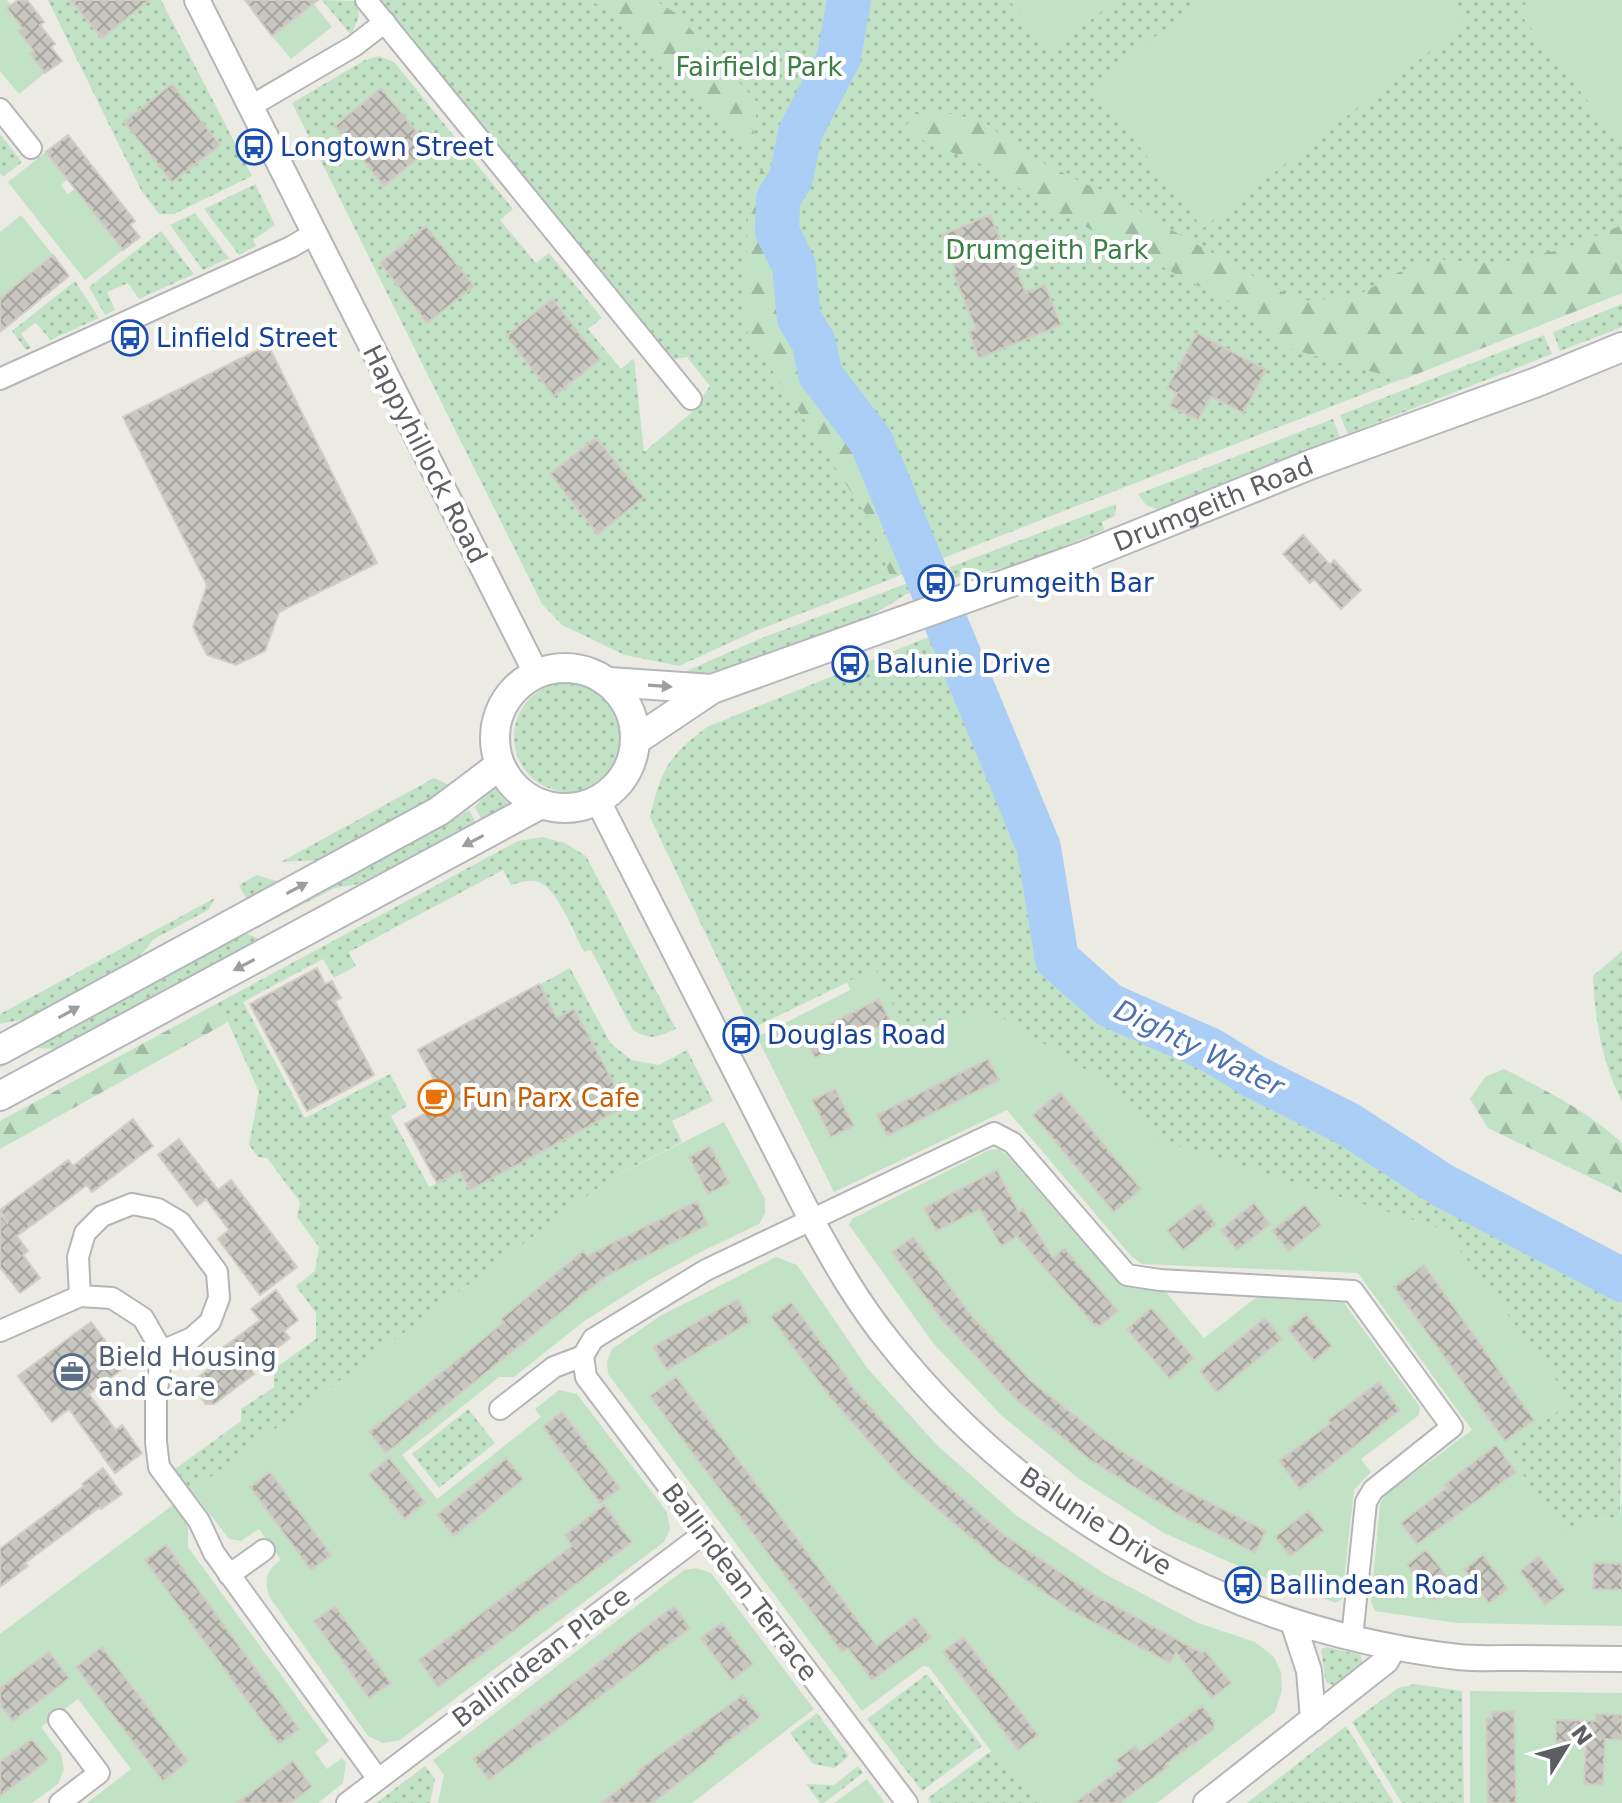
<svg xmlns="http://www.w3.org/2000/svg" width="1622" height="1803" font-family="'DejaVu Sans',sans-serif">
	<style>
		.grass { fill: url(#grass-dots) }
		.forest { fill: url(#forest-firs) }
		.garden { fill: #c2e2c5 }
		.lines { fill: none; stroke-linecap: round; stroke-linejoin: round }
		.river { stroke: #aacef6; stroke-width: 44 }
		.building { fill: url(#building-cross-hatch); stroke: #d1cdc2; stroke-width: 2 }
		.minor-casing { stroke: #b4b5b9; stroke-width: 24 }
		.tertiary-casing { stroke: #b4b5b9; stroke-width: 28 }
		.secondary-casing { stroke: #b5b7bc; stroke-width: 32 }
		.minor { stroke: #fff; stroke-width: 20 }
		.tertiary { stroke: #fff; stroke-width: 24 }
		.secondary { stroke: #fff; stroke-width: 28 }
		.oneway { fill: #9d9ea1 }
		.labels { text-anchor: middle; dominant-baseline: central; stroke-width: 8; stroke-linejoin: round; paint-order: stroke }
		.park-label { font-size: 26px; fill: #3d8047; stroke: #fff }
		.transit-label { font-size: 26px; fill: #164399; stroke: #fff; text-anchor: start }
		.street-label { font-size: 26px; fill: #5c5e62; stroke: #fff }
		.food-label { font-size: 26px; fill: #c56008; stroke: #fff; text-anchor: start }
		.service-label { font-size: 26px; fill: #4e5e75; stroke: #fff; text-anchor: start }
		.water-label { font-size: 28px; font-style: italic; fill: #4d73ae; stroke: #fff }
	</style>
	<defs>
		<pattern id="grass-dots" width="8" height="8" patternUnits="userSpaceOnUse" patternTransform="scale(2)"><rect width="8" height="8" fill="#c2e2c5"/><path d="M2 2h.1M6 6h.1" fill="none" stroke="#a1baa3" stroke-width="1.8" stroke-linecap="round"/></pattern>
		<pattern id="forest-firs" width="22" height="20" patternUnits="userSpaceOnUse" patternTransform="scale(2)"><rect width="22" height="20" fill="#c2e2c5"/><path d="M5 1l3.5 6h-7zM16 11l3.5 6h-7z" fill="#a1baa3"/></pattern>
		<pattern id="building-cross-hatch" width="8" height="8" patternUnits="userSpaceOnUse" patternTransform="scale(2)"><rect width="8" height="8" fill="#c8c6c0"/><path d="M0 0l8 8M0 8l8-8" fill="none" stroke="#a6a49f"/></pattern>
	</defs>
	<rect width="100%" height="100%" fill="#ecebe3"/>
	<path class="grass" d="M48,0H161L252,176L174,214H159L141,190Z
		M322,0L357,1L359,16L351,35Z
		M378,0H1622V293L923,566L871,441L820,374L814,343L799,318L794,266L777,231L778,199L748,214L872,524L891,579L753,632L679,666L625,655L562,625L542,604L292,103L365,60L379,56L394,62L513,209L500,220L536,263L549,253L602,318L588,329L621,369L634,358L644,452L691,413L710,386L687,357L672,360Z
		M0,134L22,162L3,177L0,173Z
		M255,184L275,225L253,240L256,246L239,255L204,209Z
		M195,213L229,258L203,270L170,225Z
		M161,231L194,274L139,299L128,283L107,292L115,310L105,315L89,287Z
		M75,281L99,318L50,340L36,322L21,334L31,348L26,350L12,331Z
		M1622,304V327L1560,351L1553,332Z
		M1544,335L1552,354L1348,434L1340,415Z
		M1333,419L1340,437L1159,510L1146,505L1138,494Z
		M1116,504L1115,516L1102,522L1104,530L1020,564L954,578L950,567Z
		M927,576L931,586L907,594L847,630L722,677L682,673L757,640Z
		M943,631L1046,891L1058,959L1109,1005L1211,1050L1253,1076L1348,1124L1442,1185L1622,1280L1620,1519L1584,1518L1565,1532L1505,1451L1445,1230L1157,1140L1104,1081L911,1042L875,969L751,1029L650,817C661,770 667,757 707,727Z
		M514 737a55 55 0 1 1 110 0a55 55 0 1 1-110 0Z
		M434,778L453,787L321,860L281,862Z
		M493,786L512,808L482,820L475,807Z
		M469,810L476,823L365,883L335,888L267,923L265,919Z
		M543,837L565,843L586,856L676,1029C658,1037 650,1041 633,1030L591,950L584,952C575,935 558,891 541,883C531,878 521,882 511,885L503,870L349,952L356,966L334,978L323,959L243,1002L305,1118L390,1074L407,1106L391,1116L429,1187L460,1171L470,1190L626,1106L574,1009L557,1018L539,985L570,968L611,1044L632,1060L659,1065L687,1050L713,1101L672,1121L682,1142L613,1177L192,1491L175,1469L241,1421V1409L274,1387V1369L316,1339V1313L296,1286L315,1271L319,1247L297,1217L300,1202L267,1158L258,1157L249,1145L259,1092L228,1022L216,1004L518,841Z
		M257,875L280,882L247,900L239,885Z
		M215,898L208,910L154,939L136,960L30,1018L0,1024V1014Z
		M243,932L260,939L60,1049L37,1048L0,1068V1063Z
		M1622,951V1102C1602,1062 1595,1021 1593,976Z
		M468,1409L495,1443L439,1488L412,1454Z
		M1327,1647L1361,1655L1362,1663L1333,1685L1326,1683L1321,1649Z
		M927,1674L982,1746L922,1791L867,1719Z
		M1415,1684L1462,1691L1464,1803H1402L1352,1722L1398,1688Z
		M817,1713L849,1756L835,1768L813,1764L790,1733Z
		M1346,1726L1394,1803H1247Z
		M991,1751L1002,1766L1013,1767L1041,1803H931L928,1798Z
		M425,1766L435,1779L430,1803H376Z
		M858,1766L863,1773L824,1803H820L806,1784L834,1785Z"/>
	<path class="forest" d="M589,0H655L677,14L758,103L750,156L620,17Z
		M934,109L984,122L1026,154L1085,184L1116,195L1152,219L1298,301L1355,297L1397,273L1437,259L1480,263L1512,261L1567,248L1622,225V293L1402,380L1273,344L1247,311L1063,215L979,163L930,144L904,129L916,112Z
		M761,168L794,169L778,199L777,231L794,266L799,318L814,343L820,374L871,441L923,566L891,579L872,524L744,327L748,214Z
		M216,1004L228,1022L0,1149V1121Z
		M1504,1069C1545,1090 1588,1111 1622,1143V1193L1488,1128L1470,1099L1485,1077Z"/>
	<path class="garden" d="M0,0H7L11,5L7,8L22,28L18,31L34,51L30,54L45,73L19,94L0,71Z
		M1009,0H1116L1050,52Z
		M1202,0H1446L1465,24L1203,228L1092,86Z
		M1531,0H1622V145L1517,10Z
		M313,3L332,27L291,59L272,36Z
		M46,152L68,179L61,185L68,194L75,189L123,250L85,280L8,182Z
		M21,215L53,255L0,298V232Z
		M875,968L911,1041L982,1005L1104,1081L1158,1140L1445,1230L1572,1401L1505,1451L1565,1531L1584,1518L1620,1519L1622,1493V1626L1457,1623L1375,1611L1371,1602L1380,1504L1385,1495L1472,1430L1358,1273L1142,1264L1132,1257L1007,1110L834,1192L757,1037L850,990L847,982Z
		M724,1122L765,1199V1213L759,1224L701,1252L649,1280L583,1322L514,1377H499L402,1455L437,1499L541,1417L535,1409L559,1390L577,1394L667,1512L670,1529L664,1542L400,1740L383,1743L368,1736L270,1598C264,1580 265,1571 281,1560L259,1529L241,1541L229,1539L192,1491L613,1177Z
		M998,1149L1006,1154L1121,1285L1165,1291L1204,1338L1257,1297L1344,1303L1420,1407L1419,1415L1361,1459L1371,1472L1354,1490L1342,1599L1336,1603L1254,1573L1164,1533L1079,1479L1001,1415L933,1343L849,1225L852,1219L989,1150Z
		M776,1257L797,1265L868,1369L938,1446L1017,1516L1105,1574L1198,1623L1255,1642L1274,1657L1281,1672L1282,1690L1275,1712L1157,1803H1041L1013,1767L1002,1766L929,1667L923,1666L862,1711L608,1374L607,1361L612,1349L660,1316Z
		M173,1505L188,1526V1547L329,1741L315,1752L327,1769L342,1758L346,1763L343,1783L318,1803H87L131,1769L78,1699L41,1727L61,1754L64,1769L58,1784L32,1803H0V1634Z
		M696,1568L711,1573L814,1709L692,1803H438L444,1775L433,1760L684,1570Z
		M1470,1691L1622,1693V1803H1470Z
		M867,1779L885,1803H834Z"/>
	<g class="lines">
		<path class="river" d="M849,0L839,57L800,133L791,178L778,199L777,231L794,266L799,318L814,343L820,374L871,441L1039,848L1057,959L1109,1005L1211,1050L1253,1076L1348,1124L1442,1185L1622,1280"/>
	</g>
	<path class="building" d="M18,0H27L44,22L40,25L55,44L51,47L62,61L45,73L30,54L34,51L18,31L22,28L7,8Z
		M71,0H149L102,38Z
		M245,0H318L272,36Z
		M172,84L220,145L172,182L124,122Z
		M381,88L430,148L384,186L335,126Z
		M68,135L135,221L130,225L140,237L123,250L46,152Z
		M990,215L1005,251L1008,250L1026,293L1045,285L1061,325L979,358L969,332L976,329L953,273L956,271L942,235Z
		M426,226L474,286L427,323L380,263Z
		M53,255L69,276L0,332V298Z
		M552,299L600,359L554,396L506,336Z
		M1197,333L1266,370L1243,413L1211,396L1198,420L1170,406L1177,393L1167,388Z
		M268,345L377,563L279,612L265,651L236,665L207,655L193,627L207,585L123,417Z
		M596,438L644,497L598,534L550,474Z
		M1303,535L1330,565L1334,560L1361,590L1341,609L1314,579L1310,583L1283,554Z
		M317,968L325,984L332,981L341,998L335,1001L374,1075L307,1111L250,1004Z
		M539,984L557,1018L574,1009L626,1106L470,1190L460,1171L437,1183L405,1124L428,1112L418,1092L436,1083L418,1050Z
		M879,999L890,1021L815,1058L804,1037Z
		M988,1059L999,1080L887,1136L877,1115Z
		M835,1089L854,1126L831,1137L812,1100Z
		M1060,1092L1141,1189L1114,1212L1033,1115Z
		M133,1119L153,1146L92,1192L87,1185L17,1236L28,1251L23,1255L40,1278L20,1293L0,1267V1214L8,1224L0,1210L68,1160L73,1166Z
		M179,1139L218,1190L231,1180L297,1267L260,1295L218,1239L229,1230L206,1199L197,1206L158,1155Z
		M710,1146L729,1183L708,1194L689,1157Z
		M997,1170L1019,1212L1023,1209L1053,1258L1064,1248L1118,1311L1101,1325H1094L1017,1236L1001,1246L980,1209L936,1231L924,1208Z
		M697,1201L708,1225L606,1276L386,1453L369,1432L504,1322L501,1319L583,1251L587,1256Z
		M1254,1203L1270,1224L1237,1250L1221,1230Z
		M1200,1204L1216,1224L1183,1250L1167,1230Z
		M1305,1205L1321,1225L1289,1251L1272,1231Z
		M913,1237L970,1314L1030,1380L1105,1440L1129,1456L1180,1488L1266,1531L1255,1553L1176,1513L1089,1459L1017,1400L943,1321L892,1252Z
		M1424,1265L1534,1420L1505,1441L1394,1287Z
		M276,1290L298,1320L284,1331L290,1338L250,1368L254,1374L214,1404H206L190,1383L225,1357L220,1350L260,1320L251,1309Z
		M738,1299L750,1322L667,1370L653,1347Z
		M791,1302L848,1379L846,1380L915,1457L962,1498L1004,1535L1096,1596L1202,1653L1205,1651L1231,1683L1212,1698L1176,1652L1170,1663L1072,1611L998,1561L902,1478L830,1397L771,1317Z
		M1151,1308L1194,1358L1170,1379L1127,1329Z
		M1306,1314L1332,1346L1314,1361L1288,1329Z
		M1265,1318L1282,1339L1217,1392L1200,1371Z
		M91,1322L125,1367L89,1394L116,1430L122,1425L142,1453L115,1473L69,1409L52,1422L18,1376Z
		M676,1377L877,1646L915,1617L931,1638L872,1680L848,1648L842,1652L650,1396Z
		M1379,1382L1400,1410L1300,1489L1279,1461L1331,1423L1328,1420Z
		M562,1412L620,1488L600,1503L543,1427Z
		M1496,1445L1516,1472L1417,1544L1401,1523L1447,1488L1444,1485Z
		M389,1458L425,1502L405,1519L369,1475Z
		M506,1458L523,1479L454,1536L437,1515Z
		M103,1468L122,1494L101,1509L100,1507L25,1563L28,1566L0,1587V1549L84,1486L82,1484Z
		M270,1472L331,1555L311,1570L250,1487Z
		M604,1505L632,1542L438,1687L419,1660L572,1546L565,1535Z
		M1308,1511L1324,1531L1290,1556L1275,1537Z
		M166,1545L299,1729L279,1744L145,1560Z
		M1426,1550L1454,1585L1434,1600L1407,1565Z
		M1483,1555L1508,1589L1489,1603L1464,1569Z
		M1539,1556L1565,1590L1545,1605L1520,1571Z
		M1594,1563L1622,1564V1590L1593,1589Z
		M335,1606L391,1683L369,1698L314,1621Z
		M674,1606L690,1628L489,1780L473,1759Z
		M722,1623L753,1664L732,1680L701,1638Z
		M963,1637L1038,1735L1018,1750L943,1652Z
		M102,1647L188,1761L163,1781L76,1667Z
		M49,1652L69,1678L13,1721L0,1705V1688Z
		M743,1695L760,1717L714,1752L716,1754L652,1803H601L639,1774L637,1771Z
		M1202,1706L1214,1721V1729L1166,1764L1168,1767L1119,1803H1075L1122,1768L1116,1760L1135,1746L1140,1752Z
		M1514,1711L1516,1803H1488L1486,1718H1492V1712Z
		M1596,1714L1622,1715V1740L1605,1739L1603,1785L1584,1784L1586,1742H1556V1720L1596,1721Z
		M32,1739L48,1760L0,1796V1762Z
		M293,1761L312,1787L290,1803H237Z"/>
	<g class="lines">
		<defs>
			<path id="minor" d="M366,0L691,399
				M251,106L354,46L385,22
				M0,109L31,148
				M0,379L291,247L315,233
				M80,1296L78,1257L85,1233L102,1216L132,1204L158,1209L180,1222L217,1272L219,1298L210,1322L192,1338L162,1351
				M0,1331L80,1296L112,1298L143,1318L162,1351L156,1398V1442L159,1467L199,1521L214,1553L378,1779
				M500,1409L554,1367L583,1356
				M229,1575L264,1550
				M59,1720L99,1773L60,1803
				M347,1803L703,1534
				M907,1803L586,1377L583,1356L593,1339L706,1270L994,1133L1013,1143L1127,1275L1160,1280L1353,1291L1452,1427L1373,1490L1366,1502L1352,1638"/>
			<path id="tertiary" d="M197,0L536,673
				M598,801L812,1221C835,1263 859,1305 890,1343C1030,1519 1235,1631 1458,1657C1476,1659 1495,1658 1513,1658C1549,1658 1586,1659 1622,1659
				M1293,1622L1309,1671L1313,1719
				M1206,1803L1386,1661L1394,1647"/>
			<g id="secondary">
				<circle cx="565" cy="738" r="70"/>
				<path d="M609,682L712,689"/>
				<path id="s1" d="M636,740L712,689L1084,556L1312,464L1537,382L1622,347"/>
				<path d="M0,1050L439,811L500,765"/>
				<path d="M0,1096L541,804"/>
			</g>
		</defs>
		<use href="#minor" class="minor-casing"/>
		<use href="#tertiary" class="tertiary-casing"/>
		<use href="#secondary" class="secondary-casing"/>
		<use href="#minor" class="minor"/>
		<use href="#tertiary" class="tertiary"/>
		<use href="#secondary" class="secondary"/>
	</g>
	<defs><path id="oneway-solid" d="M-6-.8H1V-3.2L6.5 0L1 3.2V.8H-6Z" transform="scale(2)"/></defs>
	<g class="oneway">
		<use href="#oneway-solid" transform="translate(660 686) rotate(4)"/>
		<use href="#oneway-solid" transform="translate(473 841) rotate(152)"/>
		<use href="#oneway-solid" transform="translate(297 888) rotate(-28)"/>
		<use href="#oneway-solid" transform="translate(244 965) rotate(152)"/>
		<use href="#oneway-solid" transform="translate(69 1012) rotate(-29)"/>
	</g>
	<defs>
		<symbol id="bus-ring" viewBox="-11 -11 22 22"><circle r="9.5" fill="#fff" stroke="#1a4fb4" stroke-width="1.5"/><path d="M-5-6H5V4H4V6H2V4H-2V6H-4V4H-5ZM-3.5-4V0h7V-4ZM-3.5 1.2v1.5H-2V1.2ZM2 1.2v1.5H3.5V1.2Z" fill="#1a4fb4"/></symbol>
		<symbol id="cafe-ring" viewBox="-11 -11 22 22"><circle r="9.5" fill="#fff" stroke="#e8710a" stroke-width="1.5"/><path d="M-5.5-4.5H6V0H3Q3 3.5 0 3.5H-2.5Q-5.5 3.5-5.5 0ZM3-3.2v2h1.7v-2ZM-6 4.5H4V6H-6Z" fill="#e8710a"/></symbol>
		<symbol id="office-ring" viewBox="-11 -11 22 22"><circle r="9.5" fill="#fff" stroke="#5c6f8a" stroke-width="1.5"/><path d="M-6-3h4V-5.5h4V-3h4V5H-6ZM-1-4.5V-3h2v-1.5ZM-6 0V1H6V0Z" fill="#5c6f8a"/></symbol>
	</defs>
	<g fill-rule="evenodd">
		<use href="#bus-ring" x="234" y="127" width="40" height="40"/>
		<use href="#bus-ring" x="110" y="318" width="40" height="40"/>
		<use href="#bus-ring" x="916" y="563" width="40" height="40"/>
		<use href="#bus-ring" x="830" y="644" width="40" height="40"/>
		<use href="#bus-ring" x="721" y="1015" width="40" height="40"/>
		<use href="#cafe-ring" x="416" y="1078" width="40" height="40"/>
		<use href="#office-ring" x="52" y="1352" width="40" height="40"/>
		<use href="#bus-ring" x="1223" y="1565" width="40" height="40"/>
	</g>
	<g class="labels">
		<g class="park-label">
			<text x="759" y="67">Fairfield Park</text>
			<text x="1047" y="250">Drumgeith Park</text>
		</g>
		<g class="transit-label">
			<text x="280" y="147">Longtown Street</text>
			<text x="156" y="338">Linfield Street</text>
			<text x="962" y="583">Drumgeith Bar</text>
			<text x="876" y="664">Balunie Drive</text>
			<text x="767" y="1035">Douglas Road</text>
			<text x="1269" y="1585">Ballindean Road</text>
		</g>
		<g class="street-label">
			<text transform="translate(425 454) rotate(63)">Happyhillock Road</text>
			<text stroke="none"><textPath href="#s1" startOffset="626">Drumgeith Road</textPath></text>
			<text transform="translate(1096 1521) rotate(33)">Balunie Drive</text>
			<text transform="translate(740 1582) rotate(53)">Ballindean Terrace</text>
			<text transform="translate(541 1657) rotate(-37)">Ballindean Place</text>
		</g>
		<g class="food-label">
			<text x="462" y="1098">Fun Parx Cafe</text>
		</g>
		<g class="service-label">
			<text x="98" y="1357">Bield Housing<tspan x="98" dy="30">and Care</tspan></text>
		</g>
		<g class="water-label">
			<text transform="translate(1199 1048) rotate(26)">Dighty Water</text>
		</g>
	</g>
	<g transform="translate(1566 1747) rotate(53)" stroke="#ffffff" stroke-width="6" paint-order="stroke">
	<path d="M0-6L14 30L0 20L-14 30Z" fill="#5c5e62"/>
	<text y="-12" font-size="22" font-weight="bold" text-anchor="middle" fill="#5c5e62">N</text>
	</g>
</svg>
